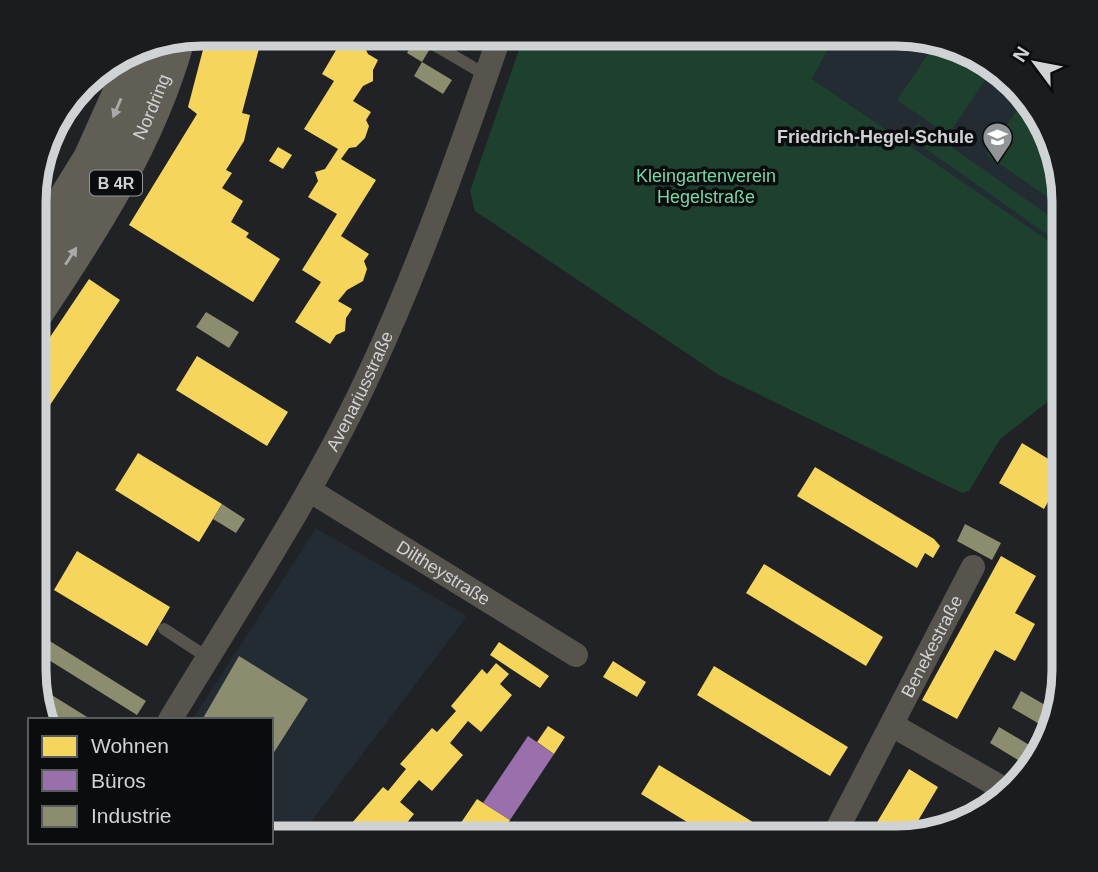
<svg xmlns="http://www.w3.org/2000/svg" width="1098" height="872" font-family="Helvetica,sans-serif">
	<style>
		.built { fill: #232b33 }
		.green { fill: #1d402f }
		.homes { fill: #f6d55c }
		.offices { fill: #9970ab }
		.industry { fill: #8c8c6e }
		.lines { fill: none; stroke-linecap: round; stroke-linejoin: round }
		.service { stroke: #57544d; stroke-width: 12 }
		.minor { stroke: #57544d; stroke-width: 24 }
		.primary { stroke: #615e55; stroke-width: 38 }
		.oneway { fill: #a9aaa9 }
		.labels { text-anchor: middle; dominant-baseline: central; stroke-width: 7; stroke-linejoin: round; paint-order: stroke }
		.shield { fill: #0a0c0e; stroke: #95979a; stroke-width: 2 }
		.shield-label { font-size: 16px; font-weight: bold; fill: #d0d3d6 }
		.street-label { font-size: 18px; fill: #d0d3d6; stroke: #0a0c0e }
		.poi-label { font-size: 18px; font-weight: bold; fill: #d0d3d6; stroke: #0a0c0e; text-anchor: end }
		.park-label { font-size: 18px; fill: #77d7a5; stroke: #0a0c0e }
		.rim { fill: none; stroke: #d0d3d6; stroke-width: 9 }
	</style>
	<rect width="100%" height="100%" fill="#202225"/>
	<path class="built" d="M836,34H907L961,46L1008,75L1048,128L1065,201V252L812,79Z
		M316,528L467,616L299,838H271V720H192Z"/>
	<path class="green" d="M836,34L812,79L1065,252V394H1058L1000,439L969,491L962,493L719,375L475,211L470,191L523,38Z
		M937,41L961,46L994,67L948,135L897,100Z
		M1025,98L1048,128L1065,209L986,155Z
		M918,123L1065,227V247L909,137Z"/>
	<path class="homes" d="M342,40L364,46L368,54L378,60L373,70V81L363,86L353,101L371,112L366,120L369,126L365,138L356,147L349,148L341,159L376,180L341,236L369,254L364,261L367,269L363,281L347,290L338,301L352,309L346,318L345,331L336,335L330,344L295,322L321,282L302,270L337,214L308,197L318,181L315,172L325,169L338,149L304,129L334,81L322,74Z
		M261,41L242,113L250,115L244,141L226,170L232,173L222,188L243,201L231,222L249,233L246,237L280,259L253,302L129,225L197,114L188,107L205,42Z
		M278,147L292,155L283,169L269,161Z
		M45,149L53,153L35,180V179Z
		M89,279L120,300L34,429V361Z
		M197,356L288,412L267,446L176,390Z
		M1022,443L1065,469V500L1053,493L1044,509L999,483Z
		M138,453L222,504L199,542L115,490Z
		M815,467L934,539L940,546L933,558L925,553L917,568L797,496Z
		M77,551L170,607L147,646L54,590Z
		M1001,556L1036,576L1015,613L1035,624L1015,661L995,650L957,719L922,700Z
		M764,564L883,637L866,666L746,593Z
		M499,642L549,676L540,688L490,655Z
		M613,661L646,682L637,697L603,677Z
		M496,663L509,674L500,684L512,695L481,732L468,721L450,743L463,755L432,791L419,780L400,802L414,814L394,839L347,838L356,828L351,824L383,787L388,791L406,769L400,764L432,728L437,732L456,711L451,706L482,669L487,674Z
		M714,666L848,747L830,776L697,695Z
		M548,726L565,737L554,754L537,742Z
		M659,765L748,819L780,839H715L641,794Z
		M909,769L938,787L909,836L867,839Z
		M477,799L510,820L498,839H450Z"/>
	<path class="offices" d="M528,736L554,754L510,820L483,803Z"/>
	<path class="industry" d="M415,39L431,47L422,62L407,53Z
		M422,62L452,80L443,94L414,76Z
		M206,312L239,332L229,348L196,327Z
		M222,504L245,519L236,533L213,519Z
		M965,524L1001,543L992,560L957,541Z
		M45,638L146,701L137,715L36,652Z
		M239,656L308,699L271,757V720H202Z
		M34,684L92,720H61L40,707Z
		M1021,691L1057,712L1053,732L1012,708Z
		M999,727L1041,752L1031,768L990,743Z"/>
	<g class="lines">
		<path class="service" d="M433,44L486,75
			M164,629L207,657"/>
		<g class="minor">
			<path id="s1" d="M309,490L576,655"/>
			<path id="s2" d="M170,720C239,605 315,492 371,370C421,262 460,151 499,38"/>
			<path d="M892,725L1009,792"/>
			<path id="s3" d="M832,839L973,567"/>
		</g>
		<g class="primary">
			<path d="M35,251L92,159L143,45"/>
			<path id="s4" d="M34,313C91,228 147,141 175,42"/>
		</g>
	</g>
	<defs><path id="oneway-solid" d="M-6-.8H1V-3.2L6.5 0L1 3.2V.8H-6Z" transform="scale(1.75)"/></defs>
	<g class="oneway">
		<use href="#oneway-solid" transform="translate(117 108) rotate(113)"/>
		<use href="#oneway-solid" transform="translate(71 256) rotate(-57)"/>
	</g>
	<defs>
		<symbol id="school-pin" viewBox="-11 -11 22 30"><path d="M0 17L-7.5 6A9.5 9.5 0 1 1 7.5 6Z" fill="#929598" stroke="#0a0c0e"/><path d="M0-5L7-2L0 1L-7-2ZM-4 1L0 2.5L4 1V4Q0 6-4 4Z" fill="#fff"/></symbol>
	</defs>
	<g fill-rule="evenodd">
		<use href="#school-pin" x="980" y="120" width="35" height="47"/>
	</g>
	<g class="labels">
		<rect class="shield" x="90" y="170.5" width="52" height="25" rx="5"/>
		<g class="shield-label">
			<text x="116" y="183">B 4R</text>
		</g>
		<g class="street-label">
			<text stroke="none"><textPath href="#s4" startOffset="238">Nordring</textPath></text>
			<text stroke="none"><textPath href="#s2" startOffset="380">Avenariusstraße</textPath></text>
			<text stroke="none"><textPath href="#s1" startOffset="158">Diltheystraße</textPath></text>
			<text stroke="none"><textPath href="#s3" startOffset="217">Benekestraße</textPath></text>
		</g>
		<g class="poi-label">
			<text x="974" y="137">Friedrich-Hegel-Schule</text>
		</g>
		<g class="park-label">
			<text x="706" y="176">Kleingartenverein<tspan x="706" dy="21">Hegelstraße</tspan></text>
		</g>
	</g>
	<path d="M0 0H1098V872H0ZM202 46H896A156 156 0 0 1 1052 202V670A156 156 0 0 1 896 826H202A156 156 0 0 1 46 670V202A156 156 0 0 1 202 46Z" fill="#1a1c1e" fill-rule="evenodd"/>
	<path class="rim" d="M202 46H896A156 156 0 0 1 1052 202V670A156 156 0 0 1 896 826H202A156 156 0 0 1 46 670V202A156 156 0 0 1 202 46Z"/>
	<rect x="28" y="718" width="245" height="126" fill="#0a0c0e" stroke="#595c5e" stroke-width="2"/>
	<rect x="42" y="736" width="35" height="21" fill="#f6d55c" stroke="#595c5e" stroke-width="2"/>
	<text x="91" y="753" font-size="21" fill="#d0d3d6">Wohnen</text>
	<rect x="42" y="770" width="35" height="21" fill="#9970ab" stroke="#595c5e" stroke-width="2"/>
	<text x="91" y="788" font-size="21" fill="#d0d3d6">Büros</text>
	<rect x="42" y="806" width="35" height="21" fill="#8c8c6e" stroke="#595c5e" stroke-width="2"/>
	<text x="91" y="823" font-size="21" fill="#d0d3d6">Industrie</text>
	<g transform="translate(1035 63) rotate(302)" stroke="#0a0c0e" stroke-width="5" paint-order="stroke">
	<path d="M0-5L12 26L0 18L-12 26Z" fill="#d0d3d6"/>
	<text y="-10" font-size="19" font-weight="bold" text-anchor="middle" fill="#d0d3d6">N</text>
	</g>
</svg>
